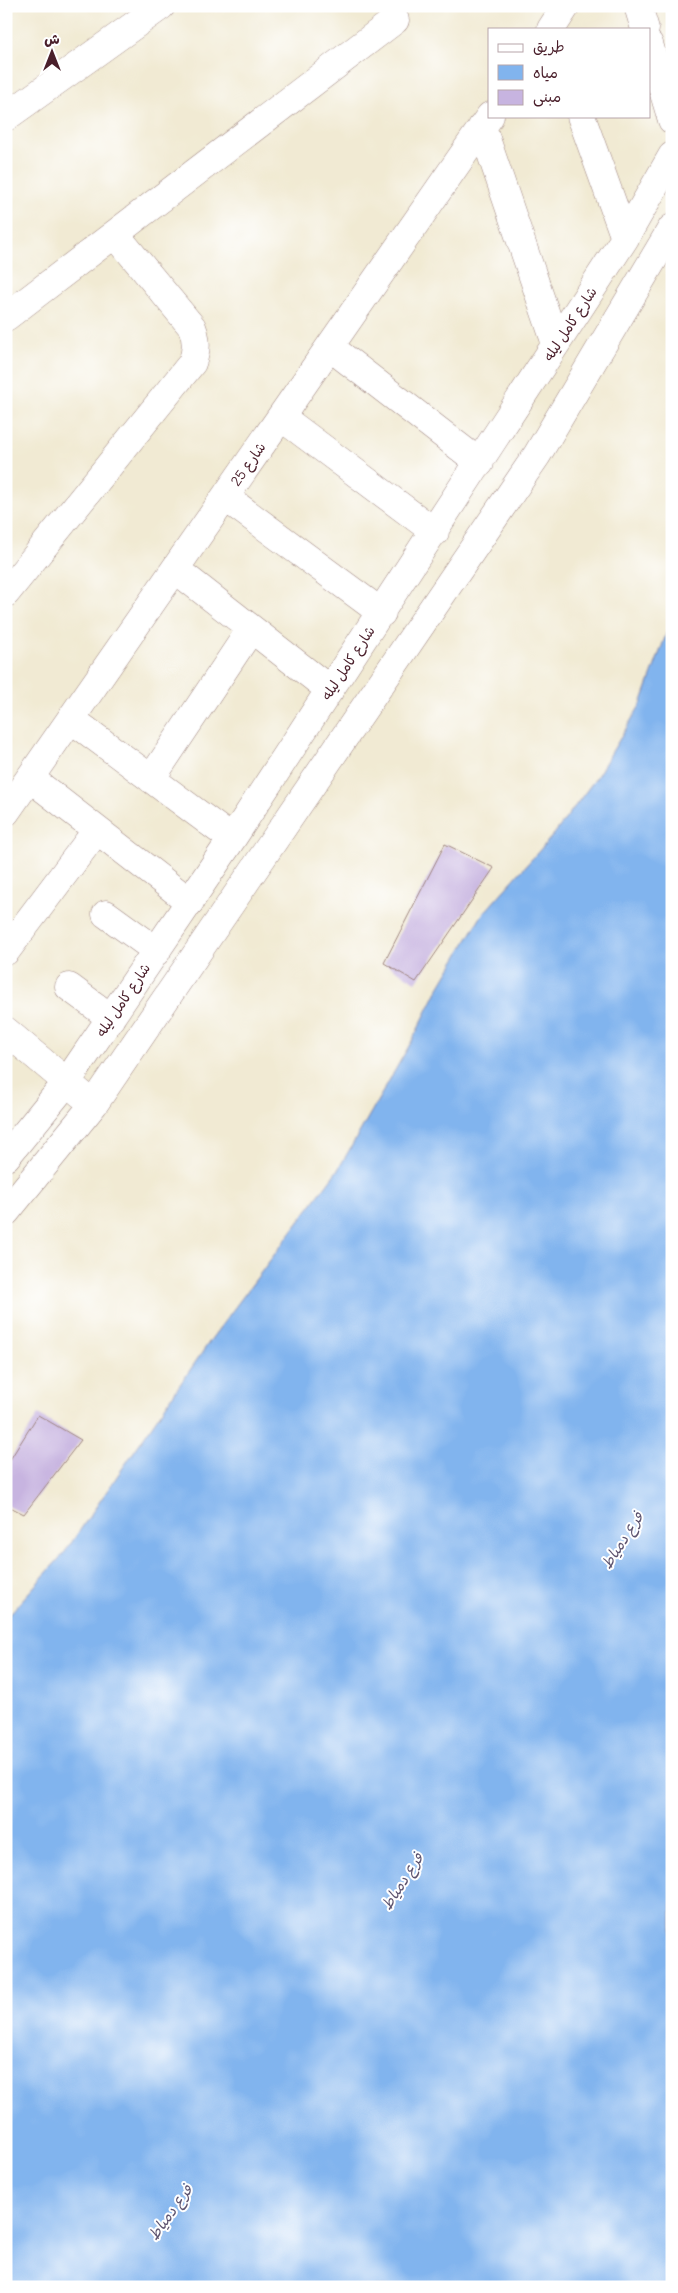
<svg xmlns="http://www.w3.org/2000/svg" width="678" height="2293" font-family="Delius,'Playpen Sans Arabic',sans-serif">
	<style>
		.water { fill: #81b4ee; stroke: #666a8c }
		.building { fill: #c7b4e0 }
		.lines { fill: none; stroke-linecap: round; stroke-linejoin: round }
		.minor-casing { stroke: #9e847f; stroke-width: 29 }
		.minor { stroke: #fff; stroke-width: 28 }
		.labels { text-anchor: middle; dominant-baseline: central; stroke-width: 4; stroke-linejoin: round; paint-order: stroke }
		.street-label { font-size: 14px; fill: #4a1f2b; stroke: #fff }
		.water-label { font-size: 15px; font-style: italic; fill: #5d536f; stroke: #fff }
	</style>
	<rect width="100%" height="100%" fill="#fff"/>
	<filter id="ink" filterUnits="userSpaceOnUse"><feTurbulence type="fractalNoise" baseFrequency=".02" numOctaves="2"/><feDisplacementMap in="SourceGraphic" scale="10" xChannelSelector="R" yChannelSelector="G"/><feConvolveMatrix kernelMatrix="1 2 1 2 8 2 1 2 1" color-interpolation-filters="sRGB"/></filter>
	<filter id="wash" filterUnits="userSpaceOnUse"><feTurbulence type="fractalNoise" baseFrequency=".0096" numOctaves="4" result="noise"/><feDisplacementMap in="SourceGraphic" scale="20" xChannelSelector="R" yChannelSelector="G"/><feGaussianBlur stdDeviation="1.12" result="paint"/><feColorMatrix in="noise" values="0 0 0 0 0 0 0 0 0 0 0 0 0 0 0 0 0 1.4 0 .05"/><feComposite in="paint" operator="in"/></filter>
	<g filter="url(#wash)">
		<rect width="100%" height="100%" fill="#f1ead3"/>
		<path class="water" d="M672,618V2287H6V1618L65,1552L212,1338L339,1168L413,1039L438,989L482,915L555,833L596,778L641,704Z"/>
		<g id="blocks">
			<path class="building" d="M445,844L494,868L416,982L384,963Z
				M38,1415L81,1440L24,1514L6,1505V1466Z"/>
		</g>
	</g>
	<g filter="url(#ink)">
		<use href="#blocks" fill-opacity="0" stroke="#9e847f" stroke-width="1"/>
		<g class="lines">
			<defs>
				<path id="minor" d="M638,6L645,29
					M551,29L566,6
					M649,44L672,120
					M581,116L625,238
					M6,117L161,6
					M482,127L556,344
					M6,317L395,20
					M330,347L480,463
					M281,417L435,532
					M225,497L382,613
					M175,569L330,690
					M6,593L192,363C197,350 197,340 192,327L115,234
					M71,719L232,839
					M30,778L190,902
					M151,779L251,629
					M6,812L490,116
					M106,914L157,951
					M6,951L97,830
					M69,987L111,1018
					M6,1031L81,1094
					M6,1157L67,1082L232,839L556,344L625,238L672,156
					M6,1212L94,1104L537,455L672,228"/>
			</defs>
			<use href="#minor" class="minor-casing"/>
			<use href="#minor" class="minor"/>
		</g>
	</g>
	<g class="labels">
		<g class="street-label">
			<text transform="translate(570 324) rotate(-57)">شارع كامل ليله</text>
			<text transform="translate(248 464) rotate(-55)">شارع 25</text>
			<text transform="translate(348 663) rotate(-57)">شارع كامل ليله</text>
			<text transform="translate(123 1000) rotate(-56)">شارع كامل ليله</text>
		</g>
		<g class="water-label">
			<text transform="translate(622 1540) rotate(-57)">فرع دمياط</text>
			<text transform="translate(402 1881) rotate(-57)">فرع دمياط</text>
			<text transform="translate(170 2212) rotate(-54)">فرع دمياط</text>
		</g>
	</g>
	<rect width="678" height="2293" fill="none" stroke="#fff" stroke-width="25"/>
	<rect x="488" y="28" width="162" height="90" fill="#ffffff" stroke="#b7a5aa"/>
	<rect x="498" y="44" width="25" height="8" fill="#ffffff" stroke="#b7a5aa"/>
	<text x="533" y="52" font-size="15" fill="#4a1f2b">طريق</text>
	<rect x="498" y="65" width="25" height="15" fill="#81b4ee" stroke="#b7a5aa"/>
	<text x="533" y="78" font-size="15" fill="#4a1f2b">مياه</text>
	<rect x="498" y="90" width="25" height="15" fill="#c7b4e0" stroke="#b7a5aa"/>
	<text x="533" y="102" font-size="15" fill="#4a1f2b">مبنى</text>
	<g transform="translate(52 52)" stroke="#ffffff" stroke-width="4" paint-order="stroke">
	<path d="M0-4L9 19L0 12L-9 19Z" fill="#4a1f2b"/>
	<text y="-8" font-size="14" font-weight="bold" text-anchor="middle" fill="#4a1f2b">ش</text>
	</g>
</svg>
